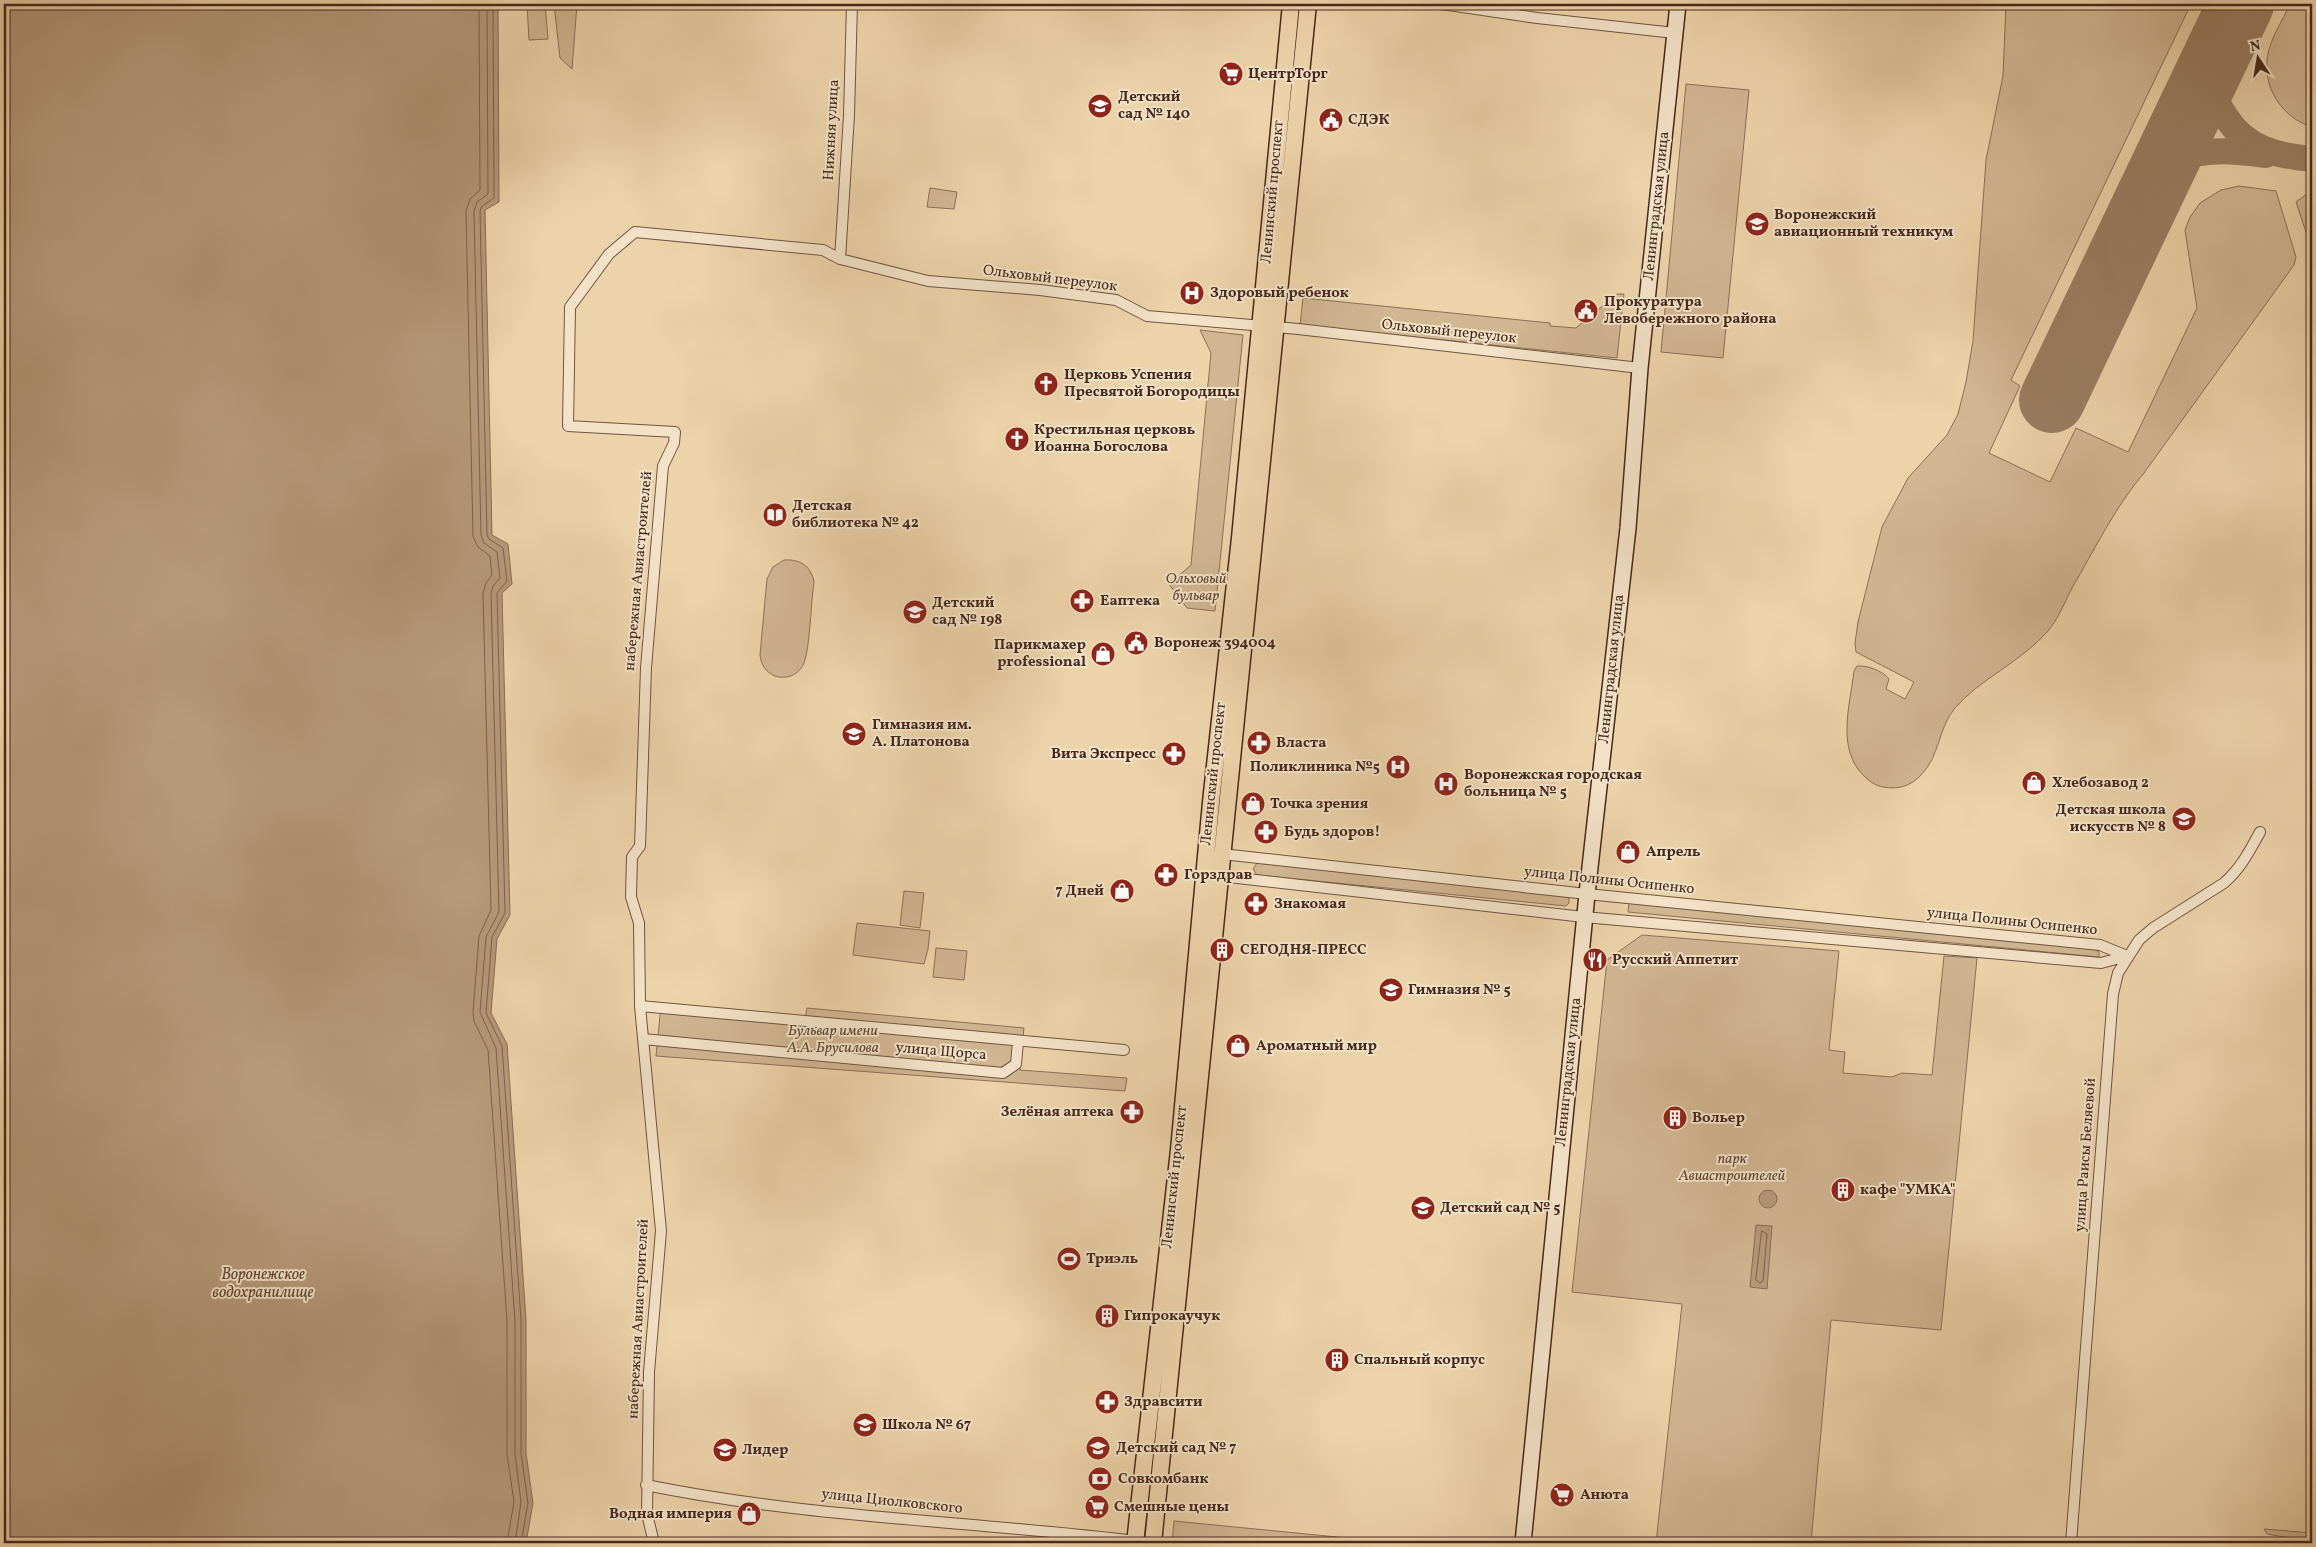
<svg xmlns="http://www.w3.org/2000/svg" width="2316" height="1547" font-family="Vollkorn,serif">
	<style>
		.green { fill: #d1b692; stroke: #8c6f57 }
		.water { fill: #b5997a; stroke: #896c54 }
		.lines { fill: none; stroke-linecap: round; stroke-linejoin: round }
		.shore { stroke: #7e604b; stroke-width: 1 }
		.taxiway { stroke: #9a7e63; stroke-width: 26 }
		.runway { stroke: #9a7e63; stroke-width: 66 }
		.minor-casing { stroke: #715340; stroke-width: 12 }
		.secondary-casing { stroke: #48281c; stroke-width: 18 }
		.primary-casing { stroke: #48281c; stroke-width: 19 }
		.minor { stroke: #f3e2c8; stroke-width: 10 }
		.secondary { stroke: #f3e2c8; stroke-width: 15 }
		.primary { stroke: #edd3aa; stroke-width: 16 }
		.labels { text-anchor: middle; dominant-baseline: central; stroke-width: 4; stroke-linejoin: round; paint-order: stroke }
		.poi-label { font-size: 15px; font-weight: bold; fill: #48281c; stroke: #f3e2c8; text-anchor: start }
		.street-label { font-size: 15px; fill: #48281c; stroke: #f3e2c8 }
		.park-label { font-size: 15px; font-style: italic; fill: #634434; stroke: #f3e2c8 }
		.water-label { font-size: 16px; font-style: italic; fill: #634434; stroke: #f3e2c8 }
	</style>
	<rect width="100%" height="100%" fill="#edd3aa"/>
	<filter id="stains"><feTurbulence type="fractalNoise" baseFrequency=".004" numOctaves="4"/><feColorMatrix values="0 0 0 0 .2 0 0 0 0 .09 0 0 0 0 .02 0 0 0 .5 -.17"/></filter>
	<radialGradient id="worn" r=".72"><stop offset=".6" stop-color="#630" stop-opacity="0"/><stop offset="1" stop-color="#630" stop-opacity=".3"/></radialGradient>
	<path class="green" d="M527,4H545L548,39L529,40Z
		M554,4H577L572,69L560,58Z
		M2006,4H2191L2011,380L2020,386L1989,453L2050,482L2076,428L2128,452L2197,308L2185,230L2190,217L2200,203L2221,190L2239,186L2276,191L2296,257L2294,265L2144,473C2115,507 2095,549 2072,588C2065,602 2058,619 2048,631C2021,662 1980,679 1955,708C1938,728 1940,756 1921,775C1911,786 1898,790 1883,787C1876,786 1869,781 1864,776C1836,749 1850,705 1854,671L1857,666C1867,665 1883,671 1889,679L1886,689L1905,699L1914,682L1856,652L1855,643L1858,622L1882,527L1908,478L1947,435L1958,414L1966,382L1973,341L1986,160L2003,76Z
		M2290,4H2312V127C2282,118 2261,86 2268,54C2271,37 2283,20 2290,4Z
		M1686,84L1749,90L1723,358L1661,352Z
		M930,188L957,192L954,209L927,207Z
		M2308,193L2312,194V234L2307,235L2296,202Z
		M1617,294H1624L1617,358L1300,325L1303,298L1550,323V326L1576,328Z
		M1200,330L1243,335L1215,611L1187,608L1169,584L1191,565L1211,353Z
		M784,560C799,559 811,565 814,582C811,601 810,647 804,663C799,675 786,680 775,676C765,672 761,664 760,655L767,579L773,567Z
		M1257,863L1566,895L1569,898V903L1566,906L1257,875L1253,869Z
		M904,891L924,893L920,928L900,925Z
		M1629,902L2092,948L2099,952V957L1628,912Z
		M857,923L930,931L928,949L924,964L853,955Z
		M1642,935L1839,951L1829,1050L1845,1052L1843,1073L1892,1077L1902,1073L1932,1075L1944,956L1977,958L1941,1330L1831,1320L1811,1543H1656L1682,1304L1572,1292L1607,960Z
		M936,948L967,951L964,980L933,977Z
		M661,1005L805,1019L807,1008L1024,1028L1020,1070L1127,1078L1125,1091L656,1056Z
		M1174,1521L1398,1543H1172Z
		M2264,1529L2312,1533V1542L2267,1534Z"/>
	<path class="water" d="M4,4H498L499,202L485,210L492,535L508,544L512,584L502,593L510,915L497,939L491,1013L507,1044L526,1320V1453L533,1503L526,1543H4Z
		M1759 1199a9 9 0 1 1 18 0a9 9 0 1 1-18 0Z
		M1756,1225L1772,1226L1767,1289L1750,1287Z"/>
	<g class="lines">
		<path class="shore" d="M479,4L480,190L470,199L466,211L473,536L478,547L490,556L492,575L486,583L483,593L491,910L479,936L473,1012L474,1021L488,1050L507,1321V1454L514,1502L507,1543
			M487,4L488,194L477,202L474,211L481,535L484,543L497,552L500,578L493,586L491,593L499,912L486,937L480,1012L496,1048L515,1321V1454L521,1502L515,1543
			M493,4L494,198L482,206L480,211L487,535L489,539L503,548L507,581L497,593L505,913L492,937L486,1013L502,1046L521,1320V1453L528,1503L521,1543
			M1762,1231L1767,1234L1763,1281L1760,1283L1756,1280Z"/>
		<path class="taxiway" d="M2223,43C2220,61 2216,82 2218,100C2218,106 2223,112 2226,117C2246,149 2278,156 2312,159
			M2150,195L2173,170L2180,158C2209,148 2236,151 2266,155"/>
		<path class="runway" d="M2052,400L2241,4"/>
		<defs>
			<path id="minor" d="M1442,4L1537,18L1675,33
				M840,259L849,115L852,4
				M1222,854L1587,894L2100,945L2127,956L2101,963L1584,917L1220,876L1205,862Z
				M640,1006L1124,1050
				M643,1039L1003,1073L1016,1064L1018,1042
				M646,1485C807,1518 973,1521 1136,1541
				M654,1543L647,1514L649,1372L661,1231L640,1006L639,923L631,897L632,857L640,846L646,668L663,466L674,443L675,432L568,426L570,307L609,254L635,232L823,250L840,259L928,281L1040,290L1116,300L1147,316L1298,329L1640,368
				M2071,1543L2113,994L2118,973L2139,940L2153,928L2224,883C2241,868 2249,852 2260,832"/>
			<path id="secondary" d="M1523,1543L1587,894L1628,528L1640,368L1678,4"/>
			<path id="primary" d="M1135,1543L1179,1150L1211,802L1240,538L1291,4
				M1153,1543L1308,4"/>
		</defs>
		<use href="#minor" class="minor-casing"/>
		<use href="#secondary" class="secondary-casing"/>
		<use href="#primary" class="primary-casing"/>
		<use href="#minor" class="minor"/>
		<use href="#secondary" class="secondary"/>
		<use href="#primary" class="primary"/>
	</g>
	<defs>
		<symbol id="supermarket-disc" viewBox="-11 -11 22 22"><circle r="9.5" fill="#8f2418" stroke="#f3e2c8"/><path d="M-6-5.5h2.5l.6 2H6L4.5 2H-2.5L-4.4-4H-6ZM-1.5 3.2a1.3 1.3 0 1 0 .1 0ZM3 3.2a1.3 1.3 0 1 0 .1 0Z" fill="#fff"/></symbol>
		<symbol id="school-disc" viewBox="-11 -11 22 22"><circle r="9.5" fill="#8f2418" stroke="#f3e2c8"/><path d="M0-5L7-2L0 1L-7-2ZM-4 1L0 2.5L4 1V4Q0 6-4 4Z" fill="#fff"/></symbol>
		<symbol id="civic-disc" viewBox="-11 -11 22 22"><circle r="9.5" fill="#8f2418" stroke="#f3e2c8"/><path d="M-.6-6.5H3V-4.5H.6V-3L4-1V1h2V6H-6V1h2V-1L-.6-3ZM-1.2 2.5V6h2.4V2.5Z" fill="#fff"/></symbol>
		<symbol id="university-disc" viewBox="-11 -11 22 22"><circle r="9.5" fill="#8f2418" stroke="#f3e2c8"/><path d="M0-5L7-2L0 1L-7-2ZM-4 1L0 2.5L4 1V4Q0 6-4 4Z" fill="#fff"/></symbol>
		<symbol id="hospital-disc" viewBox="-11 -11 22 22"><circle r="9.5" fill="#8f2418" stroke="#f3e2c8"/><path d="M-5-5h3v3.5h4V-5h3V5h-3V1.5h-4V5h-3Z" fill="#fff"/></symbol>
		<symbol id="church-disc" viewBox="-11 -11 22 22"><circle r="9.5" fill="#8f2418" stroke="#f3e2c8"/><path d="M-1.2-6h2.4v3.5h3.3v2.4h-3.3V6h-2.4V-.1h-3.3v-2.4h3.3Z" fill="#fff"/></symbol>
		<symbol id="library-disc" viewBox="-11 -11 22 22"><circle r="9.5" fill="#8f2418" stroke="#f3e2c8"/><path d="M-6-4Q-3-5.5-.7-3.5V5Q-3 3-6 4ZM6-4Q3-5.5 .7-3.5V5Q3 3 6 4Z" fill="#fff"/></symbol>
		<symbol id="pharmacy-disc" viewBox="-11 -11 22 22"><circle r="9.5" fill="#8f2418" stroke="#f3e2c8"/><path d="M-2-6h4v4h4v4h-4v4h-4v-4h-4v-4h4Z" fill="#fff"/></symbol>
		<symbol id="shop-disc" viewBox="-11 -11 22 22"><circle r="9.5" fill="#8f2418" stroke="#f3e2c8"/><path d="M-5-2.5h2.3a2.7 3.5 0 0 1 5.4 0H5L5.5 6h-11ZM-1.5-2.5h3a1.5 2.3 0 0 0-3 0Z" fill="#fff"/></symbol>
		<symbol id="building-disc" viewBox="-11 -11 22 22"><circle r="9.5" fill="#8f2418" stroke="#f3e2c8"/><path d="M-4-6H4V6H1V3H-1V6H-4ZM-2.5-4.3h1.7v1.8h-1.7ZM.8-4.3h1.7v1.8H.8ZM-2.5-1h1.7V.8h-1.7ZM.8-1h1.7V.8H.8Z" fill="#fff"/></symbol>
		<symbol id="restaurant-disc" viewBox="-11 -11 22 22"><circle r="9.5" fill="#8f2418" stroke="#f3e2c8"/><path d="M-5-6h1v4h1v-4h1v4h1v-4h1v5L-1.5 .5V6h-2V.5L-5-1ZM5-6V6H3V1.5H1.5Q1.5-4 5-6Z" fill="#fff"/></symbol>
		<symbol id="stadium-disc" viewBox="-11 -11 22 22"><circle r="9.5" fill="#8f2418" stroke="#f3e2c8"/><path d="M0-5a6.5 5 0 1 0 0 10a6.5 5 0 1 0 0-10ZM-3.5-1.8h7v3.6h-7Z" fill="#fff"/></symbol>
		<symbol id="bank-disc" viewBox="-11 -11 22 22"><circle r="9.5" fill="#8f2418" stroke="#f3e2c8"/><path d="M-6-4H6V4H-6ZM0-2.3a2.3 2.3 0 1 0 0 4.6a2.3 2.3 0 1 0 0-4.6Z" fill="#fff"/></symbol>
	</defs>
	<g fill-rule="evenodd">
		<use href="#supermarket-disc" x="1217" y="60" width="28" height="28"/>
		<use href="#school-disc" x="1086" y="92" width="28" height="28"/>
		<use href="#civic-disc" x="1317" y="106" width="28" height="28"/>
		<use href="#university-disc" x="1743" y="210" width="28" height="28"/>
		<use href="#hospital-disc" x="1178" y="279" width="28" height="28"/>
		<use href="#civic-disc" x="1572" y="297" width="28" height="28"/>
		<use href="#church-disc" x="1032" y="370" width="28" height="28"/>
		<use href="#church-disc" x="1003" y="425" width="28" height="28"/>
		<use href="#library-disc" x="761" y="501" width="28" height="28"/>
		<use href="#pharmacy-disc" x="1068" y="587" width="28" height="28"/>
		<use href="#school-disc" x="901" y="598" width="28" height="28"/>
		<use href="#civic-disc" x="1122" y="629" width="28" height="28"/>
		<use href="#shop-disc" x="1089" y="640" width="28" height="28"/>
		<use href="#school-disc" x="840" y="720" width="28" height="28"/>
		<use href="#pharmacy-disc" x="1245" y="729" width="28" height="28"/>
		<use href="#pharmacy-disc" x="1160" y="740" width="28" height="28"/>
		<use href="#hospital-disc" x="1384" y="753" width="28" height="28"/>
		<use href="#shop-disc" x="2020" y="769" width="28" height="28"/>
		<use href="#hospital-disc" x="1432" y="770" width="28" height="28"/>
		<use href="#shop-disc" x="1239" y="790" width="28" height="28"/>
		<use href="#school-disc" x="2170" y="805" width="28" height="28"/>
		<use href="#pharmacy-disc" x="1252" y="818" width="28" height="28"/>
		<use href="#shop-disc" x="1614" y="838" width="28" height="28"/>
		<use href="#pharmacy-disc" x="1152" y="861" width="28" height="28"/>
		<use href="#shop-disc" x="1108" y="877" width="28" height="28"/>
		<use href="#pharmacy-disc" x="1242" y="890" width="28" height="28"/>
		<use href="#building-disc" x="1208" y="936" width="28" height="28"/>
		<use href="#restaurant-disc" x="1581" y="946" width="28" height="28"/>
		<use href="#school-disc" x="1377" y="976" width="28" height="28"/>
		<use href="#shop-disc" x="1224" y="1032" width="28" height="28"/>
		<use href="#pharmacy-disc" x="1118" y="1098" width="28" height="28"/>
		<use href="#building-disc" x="1661" y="1104" width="28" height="28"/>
		<use href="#building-disc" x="1829" y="1176" width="28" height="28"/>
		<use href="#school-disc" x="1409" y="1194" width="28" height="28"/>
		<use href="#stadium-disc" x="1055" y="1245" width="28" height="28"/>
		<use href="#building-disc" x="1093" y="1302" width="28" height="28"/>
		<use href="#building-disc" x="1323" y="1346" width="28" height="28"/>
		<use href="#pharmacy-disc" x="1093" y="1388" width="28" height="28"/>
		<use href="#school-disc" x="851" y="1411" width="28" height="28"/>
		<use href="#school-disc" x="1084" y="1434" width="28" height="28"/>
		<use href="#school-disc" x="711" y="1436" width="28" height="28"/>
		<use href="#bank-disc" x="1086" y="1465" width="28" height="28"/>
		<use href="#supermarket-disc" x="1548" y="1481" width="28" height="28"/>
		<use href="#supermarket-disc" x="1083" y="1493" width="28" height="28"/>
		<use href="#shop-disc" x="735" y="1500" width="28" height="28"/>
	</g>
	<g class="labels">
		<g class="poi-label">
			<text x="1248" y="74">ЦентрТорг</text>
			<text x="1118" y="97">Детский<tspan x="1118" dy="17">сад № 140</tspan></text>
			<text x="1348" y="120">СДЭК</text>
			<text x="1774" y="215">Воронежский<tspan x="1774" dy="17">авиационный техникум</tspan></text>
			<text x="1210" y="293">Здоровый ребенок</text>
			<text x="1604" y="302">Прокуратура<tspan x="1604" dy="17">Левобережного района</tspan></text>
			<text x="1064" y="375">Церковь Успения<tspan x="1064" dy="17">Пресвятой Богородицы</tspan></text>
			<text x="1034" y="430">Крестильная церковь<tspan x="1034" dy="17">Иоанна Богослова</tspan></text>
			<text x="792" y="506">Детская<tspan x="792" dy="17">библиотека № 42</tspan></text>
			<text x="1100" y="601">Еаптека</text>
			<text x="932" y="603">Детский<tspan x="932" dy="17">сад № 198</tspan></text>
			<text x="1154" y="643">Воронеж 394004</text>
			<text x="1086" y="645" text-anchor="end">Парикмахер<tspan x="1086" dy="17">professional</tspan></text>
			<text x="872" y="725">Гимназия им.<tspan x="872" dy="17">А. Платонова</tspan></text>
			<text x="1276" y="743">Власта</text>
			<text x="1156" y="754" text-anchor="end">Вита Экспресс</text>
			<text x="1380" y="767" text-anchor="end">Поликлиника №5</text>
			<text x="1464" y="775">Воронежская городская<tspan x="1464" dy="17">больница № 5</tspan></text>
			<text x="2052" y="783">Хлебозавод 2</text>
			<text x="1270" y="804">Точка зрения</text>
			<text x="2166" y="810" text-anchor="end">Детская школа<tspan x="2166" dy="17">искусств № 8</tspan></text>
			<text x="1284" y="832">Будь здоров!</text>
			<text x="1646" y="852">Апрель</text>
			<text x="1184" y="875">Горздрав</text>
			<text x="1104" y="891" text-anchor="end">7 Дней</text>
			<text x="1274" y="904">Знакомая</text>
			<text x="1240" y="950">СЕГОДНЯ-ПРЕСС</text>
			<text x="1612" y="960">Русский Аппетит</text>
			<text x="1408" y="990">Гимназия № 5</text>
			<text x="1256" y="1046">Ароматный мир</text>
			<text x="1114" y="1112" text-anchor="end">Зелёная аптека</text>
			<text x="1692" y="1118">Вольер</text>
			<text x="1860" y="1190">кафе "УМКА"</text>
			<text x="1440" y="1208">Детский сад № 5</text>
			<text x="1086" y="1259">Триэль</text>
			<text x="1124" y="1316">Гипрокаучук</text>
			<text x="1354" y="1360">Спальный корпус</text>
			<text x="1124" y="1402">Здравсити</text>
			<text x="882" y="1425">Школа № 67</text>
			<text x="1116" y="1448">Детский сад № 7</text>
			<text x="742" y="1450">Лидер</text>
			<text x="1118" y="1479">Совкомбанк</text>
			<text x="1580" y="1495">Анюта</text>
			<text x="1114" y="1507">Смешные цены</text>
			<text x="732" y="1514" text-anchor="end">Водная империя</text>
		</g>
		<g class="street-label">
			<text transform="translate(832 130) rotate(-87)">Нижняя улица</text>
			<text transform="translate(1273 192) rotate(-85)">Ленинский проспект</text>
			<text transform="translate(1657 206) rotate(-84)">Ленинградская улица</text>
			<text transform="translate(1050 279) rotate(7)">Ольховый переулок</text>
			<text transform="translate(1449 332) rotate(6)">Ольховый переулок</text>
			<text transform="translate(639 571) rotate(-85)">набережная Авиастроителей</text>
			<text transform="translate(1612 669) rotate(-84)">Ленинградская улица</text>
			<text transform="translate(1214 774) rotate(-84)">Ленинский проспект</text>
			<text transform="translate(1609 881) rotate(6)">улица Полины Осипенко</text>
			<text transform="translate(2012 922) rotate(6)">улица Полины Осипенко</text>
			<text transform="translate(941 1052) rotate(5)">улица Щорса</text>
			<text transform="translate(1569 1072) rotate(-84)">Ленинградская улица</text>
			<text transform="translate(2086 1155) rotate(-86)">улица Раисы Беляевой</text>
			<text transform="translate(1175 1177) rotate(-84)">Ленинский проспект</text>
			<text transform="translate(639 1319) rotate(-87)">набережная Авиастроителей</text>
			<text transform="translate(892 1502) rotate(6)">улица Циолковского</text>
		</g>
		<g class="park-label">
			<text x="1196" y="579">Ольховый<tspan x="1196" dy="17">бульвар</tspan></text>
			<text x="833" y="1031">Бульвар имени<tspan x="833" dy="17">А.А. Брусилова</tspan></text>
			<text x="1732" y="1159">парк<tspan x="1732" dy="17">Авиастроителей</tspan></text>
		</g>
		<g class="water-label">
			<text x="263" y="1275">Воронежское<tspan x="263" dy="18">водохранилище</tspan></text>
		</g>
	</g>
	<rect width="2316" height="1547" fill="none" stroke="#edd3aa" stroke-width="20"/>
	<rect x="5" y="5" width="2306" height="1537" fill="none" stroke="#48281c" stroke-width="2.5"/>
	<rect x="10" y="10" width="2296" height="1527" fill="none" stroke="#48281c"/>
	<g transform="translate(2258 58) rotate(348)" stroke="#f3e2c8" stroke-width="4" paint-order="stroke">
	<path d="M0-4L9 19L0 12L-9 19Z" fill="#48281c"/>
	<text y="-8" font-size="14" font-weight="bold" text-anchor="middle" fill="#48281c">N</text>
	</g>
	<rect width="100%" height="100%" filter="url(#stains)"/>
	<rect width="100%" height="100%" fill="url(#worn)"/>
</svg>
